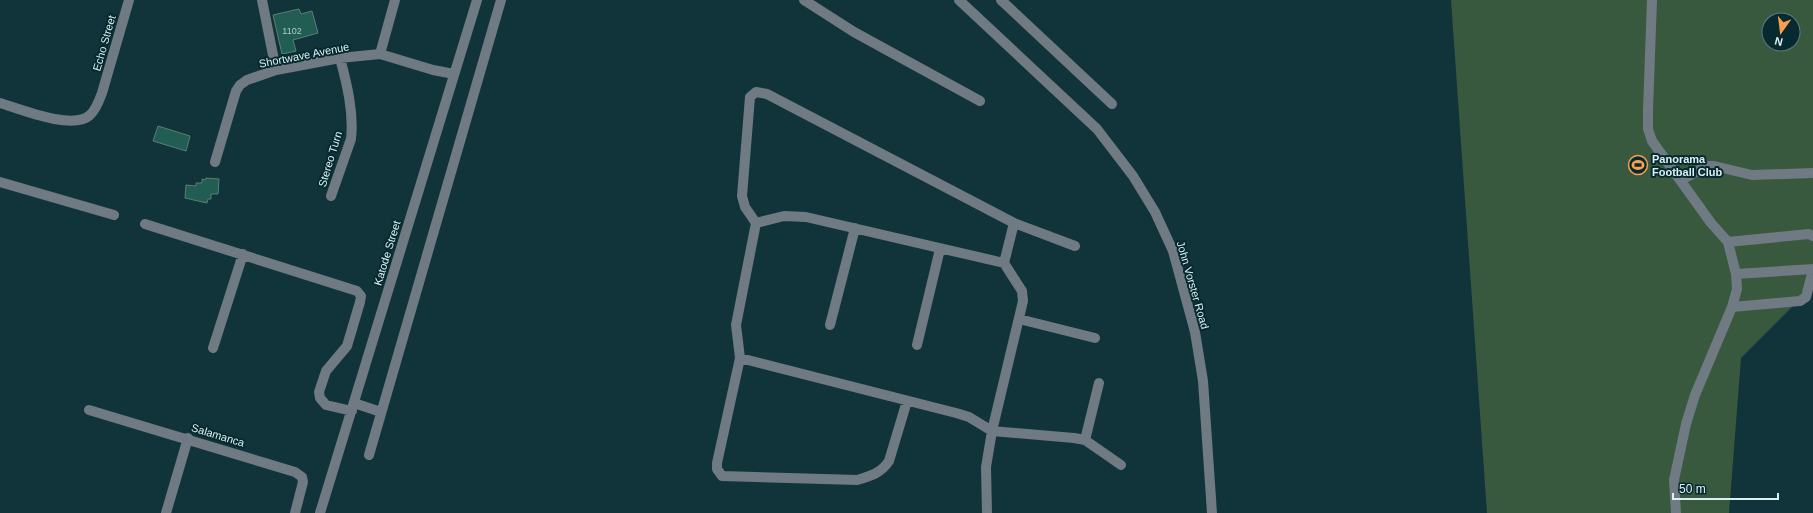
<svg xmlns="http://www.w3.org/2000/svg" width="1813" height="513" font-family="Arial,sans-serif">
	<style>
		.green { fill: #39593f; fill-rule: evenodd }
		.building { fill: #215d52; stroke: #5b7d76 }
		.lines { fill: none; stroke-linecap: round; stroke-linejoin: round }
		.minor { stroke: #6f7a82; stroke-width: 10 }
		.labels { text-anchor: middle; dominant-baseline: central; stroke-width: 4; stroke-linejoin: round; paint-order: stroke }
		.number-label { font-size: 9px; fill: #adcaca }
		.street-label { font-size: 11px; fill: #dceff2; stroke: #062a30 }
		.poi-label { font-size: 11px; font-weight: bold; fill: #dceff2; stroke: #062a30; text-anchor: start }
	</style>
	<rect width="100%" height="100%" fill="#11343a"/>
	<path class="green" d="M1451,0H1813V286L1741,358L1729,513H1487ZM1769,20H1793V44H1769Z"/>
	<path class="building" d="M299,9L301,14L312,11L318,33L293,40L296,51L282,54L273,15Z
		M158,126L190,136L186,151L153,141Z
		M206,178L219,179L218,194H211V199H208L207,203L185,198L186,185L196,186V183H202V179L205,180Z"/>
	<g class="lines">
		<path class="minor" d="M262,0L276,70
			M804,0L854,32L980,101
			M959,0L1097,129L1133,176L1155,212L1173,251L1195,332L1203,381L1212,513
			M1001,0L1112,104
			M1652,0L1648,110V129L1652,141L1711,223L1728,242L1736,274L1737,289L1732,307L1695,395L1686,424L1674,480L1676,513
			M380,54L395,0
			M0,103C20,109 73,131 90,115C96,110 99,101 102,93L129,0
			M215,162L236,91L240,85L247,80L276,70L340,58L380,54L433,70L454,74
			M1681,180L1707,166H1714L1752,175L1813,173
			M0,182L114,215
			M331,196L351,139C354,113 347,84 340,58
			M756,223L784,216L806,217L1004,263
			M145,224L357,291L361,296L360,302L347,346L326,371L319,392L320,398L326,405L352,411
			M1728,242L1809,234L1813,236
			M1075,246L1014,223L767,94L756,92L750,97L742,196L745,207L756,223L736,325L740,358L956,413L969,417L992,431L1074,438L1085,440L1099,383
			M1736,274L1813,269
			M1732,307L1800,301L1806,297L1813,270
			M1019,319L1095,338
			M830,325L855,228
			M917,345L940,249
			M213,348L243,254
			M740,358L717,463V469L722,476L857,480C871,476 881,473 889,461L907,401
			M354,403L381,412
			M89,410L295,472L302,477L303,482L295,513
			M1085,440L1121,465
			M369,455L501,0
			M166,513L188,438
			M320,513L477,0
			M987,513L986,467L992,431L1023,301L1022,291L1004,263L1014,223"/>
	</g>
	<defs>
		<symbol id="stadium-ring" viewBox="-11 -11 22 22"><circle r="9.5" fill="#062a30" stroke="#fa9f4e" stroke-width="1.5"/><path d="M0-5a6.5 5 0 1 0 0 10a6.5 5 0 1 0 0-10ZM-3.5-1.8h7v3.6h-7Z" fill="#fa9f4e"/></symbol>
	</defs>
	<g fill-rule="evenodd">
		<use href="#stadium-ring" x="1627" y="154" width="22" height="22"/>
	</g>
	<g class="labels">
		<g class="number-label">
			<text x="292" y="31">1102</text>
		</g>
		<g class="street-label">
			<text transform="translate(104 43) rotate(-74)">Echo Street</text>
			<text transform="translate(304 55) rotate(-11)">Shortwave Avenue</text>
			<text transform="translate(330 159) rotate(-73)">Stereo Turn</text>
			<text transform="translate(387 253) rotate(-73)">Katode Street</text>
			<text transform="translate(1193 285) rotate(74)">John Vorster Road</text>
			<text transform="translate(218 435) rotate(17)">Salamanca</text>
		</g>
		<g class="poi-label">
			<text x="1652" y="159">Panorama<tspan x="1652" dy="13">Football Club</tspan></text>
		</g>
	</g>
	<g transform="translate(1781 32) rotate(194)"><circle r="19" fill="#062a30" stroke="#5c797e"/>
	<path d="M0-3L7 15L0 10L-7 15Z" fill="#fa9f4e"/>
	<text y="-6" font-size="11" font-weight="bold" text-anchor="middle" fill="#dceff2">N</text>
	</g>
	<path d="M1673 493v6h105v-6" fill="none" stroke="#dceff2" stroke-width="2"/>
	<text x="1679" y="493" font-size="12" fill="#dceff2" stroke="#062a30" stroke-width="3" paint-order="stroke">50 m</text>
</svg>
